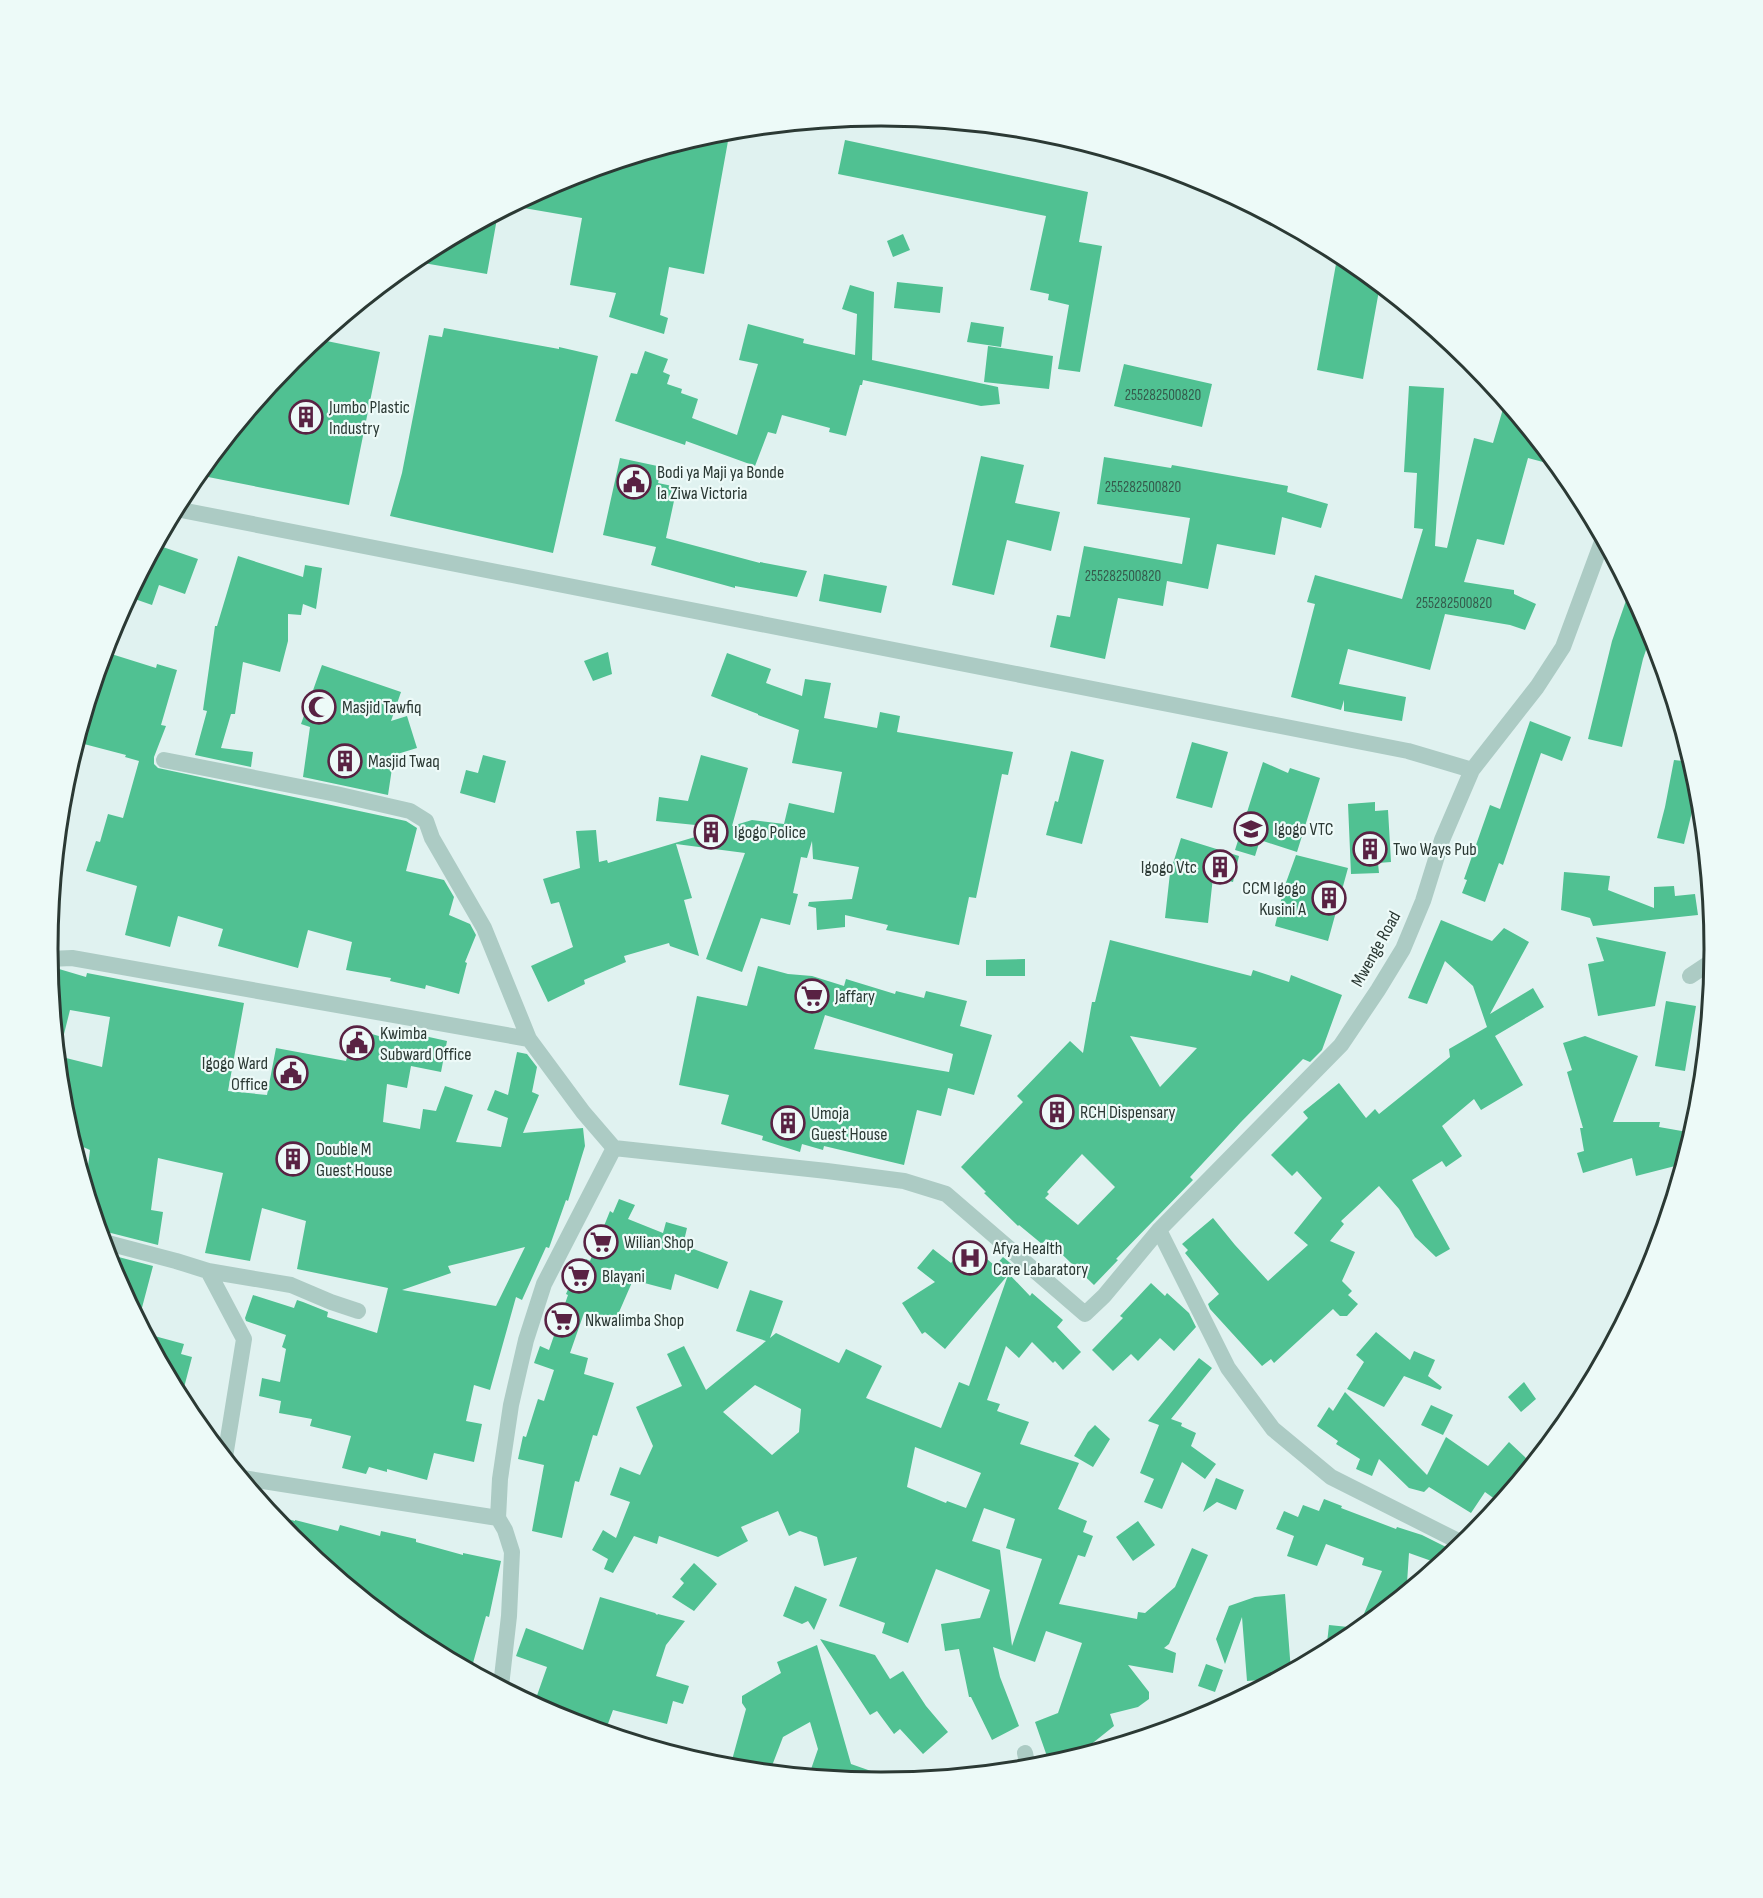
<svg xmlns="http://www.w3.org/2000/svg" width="1763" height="1898" font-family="'Sofia Sans Condensed',sans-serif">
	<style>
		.building { fill: #50c192; fill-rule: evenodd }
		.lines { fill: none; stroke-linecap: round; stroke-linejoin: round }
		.minor { stroke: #accbc4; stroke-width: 16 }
		.labels { text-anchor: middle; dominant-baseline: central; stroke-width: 4.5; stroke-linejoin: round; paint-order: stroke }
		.number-label { font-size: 15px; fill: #345b4c }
		.poi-label { font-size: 18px; fill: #2b3934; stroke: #edfaf8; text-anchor: start }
		.street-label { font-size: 18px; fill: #2b3934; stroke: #edfaf8 }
		.rim { fill: none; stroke: #2b3934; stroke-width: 3 }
	</style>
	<rect width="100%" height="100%" fill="#e0f2f0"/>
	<path class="building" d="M730,130L704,274L669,267L660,315L668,318L664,334L609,317L616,293L570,285L582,218L512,206L563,179L719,131Z
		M845,140L1088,192L1079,242L1102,246L1080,372L1058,369L1069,305L1048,300L1049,294L1030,290L1046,216L838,174Z
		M498,213L487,274L412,261L419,256Z
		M903,234L910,250L893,257L887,241Z
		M1336,264L1360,269L1380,285L1363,379L1317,370Z
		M897,282L943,287L940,313L894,308Z
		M850,285L874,292L872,360L998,387L1000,404L981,406L863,380L862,385H860L846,436L829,432L830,428L782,415L776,434L768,432L755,466L686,441L685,445L615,421L631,373L637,374L645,351L668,359L663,372L670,375L667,384L682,389L681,393L698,399L692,418L737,435L758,364L739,360L748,324L804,339L803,343L855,355L857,314L842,309Z
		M971,322L1004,327L1001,347L967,342Z
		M444,328L559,349V347L598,356L553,553L390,516L402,473L429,335L442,337Z
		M317,339L380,352L349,505L198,475L292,359Z
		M988,346L1053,356L1049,389L984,382Z
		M1124,364L1212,384L1202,427L1114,406Z
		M1409,386L1444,388L1435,546L1447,548L1474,438L1493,443L1505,402L1558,466L1528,458L1504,545L1477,539L1464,582L1514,590V594L1536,604L1525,630L1510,625L1445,614L1430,670L1348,649L1339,684L1406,697L1402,721L1344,711V700L1341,710L1291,697L1315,604L1307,602L1315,575L1402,599L1423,529L1414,528L1417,473L1404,472Z
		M981,456L1024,465L1015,503L1060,512L1051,551L1007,540L994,595L952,585Z
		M1104,457L1171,468L1172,465L1288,486L1287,492L1328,504L1321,528L1282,517L1275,555L1217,544L1208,589L1167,581L1163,606L1118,598L1105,659L1050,647L1057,615L1070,617L1084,546L1182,564L1190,518L1097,504Z
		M620,458L662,467L658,483L677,487L666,538L760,563V562L807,571L797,597L735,586V588L651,565L656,547L603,535Z
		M157,545L198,559L185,594L159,585L152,605L129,597Z
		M238,556L303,577L305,565L322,568L316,609L303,604L301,615L288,614V641L280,672L243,662L235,714H231L221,748L253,752L251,767L195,755L207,711L203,710L215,626H217Z
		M824,574L887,586L881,613L819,601Z
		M1630,589L1652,632L1643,659L1622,747L1588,739L1612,641Z
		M105,652L156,668L157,664L177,670L161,725L166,726L154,757V764L158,768L406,821L417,828L406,871L444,880L454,897L449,915L470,924L476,935L465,962L467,963L459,994L426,985L425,989L390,981L391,978L346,970L352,942L308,930L298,968L218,946L223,929L178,916L170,947L125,935L137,886L86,871L96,841L100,842L108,814L123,818L139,761L125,757L126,755L84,744L94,700L90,699Z
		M608,652L612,674L593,681L584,661Z
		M727,653L771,669L766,683L802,696L805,679L831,683L824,718L877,728L880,712L900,716L897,732L1013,752L1008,775L1002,774L976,898L969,897L959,945L886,930L888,925L845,915V927L817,930L816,908L808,906L809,902L852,899L859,867L813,859L812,841L807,858L801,857L793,893L798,894L790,925L761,918L742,972L706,959L745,853L676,844L692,898L684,900L699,956L670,946L669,943L624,956L626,962L584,980L585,984L548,1002L531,966L573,947L559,902L551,904L543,879L580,868L576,831L596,830L599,862L607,860L608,863L725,828L656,821L659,797L688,801L701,755L748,768L732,826L752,820L784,824L789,803L834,813L842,772L792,763L799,730L758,715V714L711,696Z
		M322,665L401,692L391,721L407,716L417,748L394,755L388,795L303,777L310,727L301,724Z
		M1530,721L1571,737L1562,761L1541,753L1503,865L1499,863L1485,902L1462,893L1467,880L1464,879L1490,805L1500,809Z
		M1192,742L1228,752L1212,808L1176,798Z
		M1071,751L1104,760L1082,844L1046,835L1055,801L1058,802Z
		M483,755L506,761L495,803L460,793L466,770L478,773Z
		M1674,760L1692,762L1699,787L1700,794L1696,813L1692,812L1684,844L1657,838L1665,807Z
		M1263,762L1288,773L1290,768L1320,778L1297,852L1260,840L1255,856L1235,850Z
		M1375,802V811L1388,810L1391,862L1378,863L1379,873L1351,874L1348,804Z
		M1181,838L1239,856L1233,882L1213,877L1208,923L1165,918L1170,873Z
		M1296,855L1348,868L1328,941L1275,926L1284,888Z
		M1564,872L1610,876L1608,890L1654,908V887L1674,886L1675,896L1695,894L1698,915L1593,926L1590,918L1561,910Z
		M1441,920L1492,941L1504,928L1529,942L1490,1014L1533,988L1544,1007L1495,1036L1523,1085L1481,1110L1474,1099L1442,1126L1462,1156L1446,1167L1442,1161L1412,1180L1450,1249L1436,1257L1415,1237L1399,1209L1379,1186L1341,1221L1344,1224L1330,1241L1355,1252L1342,1281L1352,1291L1348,1295L1358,1304L1347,1316H1340L1333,1309L1274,1363L1271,1359L1262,1366L1210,1309L1208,1304L1219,1294L1185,1253L1188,1250L1182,1244L1213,1218L1235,1245L1268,1281L1308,1245L1294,1233L1322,1198L1297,1171L1292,1176L1271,1155L1308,1118L1303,1112L1339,1083L1366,1118L1375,1109L1379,1114L1450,1057L1449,1049L1487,1027L1473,986L1445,961L1427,1004L1408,998Z
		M1596,937L1666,952L1655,1006L1598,1016L1588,964L1604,961Z
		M1110,940L1251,976L1253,970L1289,982L1291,975L1342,995L1322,1050L1310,1062L1303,1059L1241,1122L1190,1177L1193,1180L1116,1259L1118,1260L1094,1285L1046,1239L1042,1244L1019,1225L1018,1226L984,1193L986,1192L961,1167L1023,1102L1017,1096L1070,1041L1083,1053L1092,1002H1095ZM1130,1036L1197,1048L1160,1087ZM1082,1154L1115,1187L1078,1225L1045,1198L1049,1194L1047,1192Z
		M1025,959V976H986V960Z
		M758,966L788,974L812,976L844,986L846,979L895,994L896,991L924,998L926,991L967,1001L960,1026L992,1035L974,1095L948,1088L941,1116L917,1110L904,1165L824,1146L823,1150L802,1144L800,1152L762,1140L763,1136L721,1124L729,1095L679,1085L697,996L747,1006ZM825,1015L953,1054L949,1072L814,1049Z
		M59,969L86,977L87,973L244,1003L228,1091L267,1095L276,1048L346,1061L355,1029L382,1037L384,1027L447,1041L441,1072L411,1066L407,1088L387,1084L383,1122L420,1129L423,1109L436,1111L445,1086L473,1095L456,1142L501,1147L508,1118L487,1110L495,1090L508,1095L517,1052L527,1054L537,1067L532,1092L539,1095L523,1133L583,1128L585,1146L568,1201L566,1200L549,1248L546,1247L522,1300L516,1297L490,1390L474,1385L466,1421L482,1424L474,1462L434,1453L427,1480L387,1469V1472L369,1467L366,1474L342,1468L351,1436L310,1426L312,1419L279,1413L281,1401L259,1396L262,1378L280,1382L286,1349L282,1347L286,1335L246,1321L245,1318L253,1295L294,1308L297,1300L303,1302L328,1312L327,1317L377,1333L388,1288L297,1269L306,1221L262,1208L250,1261L205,1253L223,1173L158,1158L151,1210L163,1212L158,1245L107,1232H101L86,1183L90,1150L74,1143L64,1111L58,1056L102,1067L110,1017L70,1010L60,1050H58L51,981L55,982ZM525,1247L496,1306L402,1290L451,1273L448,1266Z
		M1666,1001L1696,1006L1685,1071L1655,1066Z
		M1585,1036L1638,1056L1613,1122H1660L1659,1127L1693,1133L1683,1164L1636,1176L1632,1158L1583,1173L1577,1153L1584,1151L1580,1128H1583L1567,1072L1572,1070L1563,1043Z
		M619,1199L635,1205L628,1219L663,1233L666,1222L687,1228L683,1245L728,1262L718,1289L675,1274L671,1290L633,1280L613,1326L584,1313L570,1353L588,1358L584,1374L614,1383L597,1436L593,1435L579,1482L575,1481L562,1538L532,1531L544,1465L518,1459L523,1436L526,1437L538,1399L544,1401L554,1370L534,1363L540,1346L549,1350L568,1295L566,1294L578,1267L582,1269L586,1259L590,1261L610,1211L613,1213Z
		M969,1243L995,1266L1003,1257L1015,1267L1009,1274L1030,1296L1032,1293L1063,1320L1057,1327L1081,1352L1063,1370L1055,1361L1053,1363L1032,1342L1019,1358L1006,1346L987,1400L1000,1404L997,1411L1029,1422L1020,1444L1079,1463L1058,1509L1087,1521L1083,1532L1093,1536L1085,1557L1078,1555L1059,1604L1137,1619L1138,1612L1145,1613L1175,1587L1192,1548L1208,1555L1169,1644L1164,1648L1176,1653L1173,1673L1128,1665L1149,1692V1699L1138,1707L1110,1714L1114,1726L1074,1758L1050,1765L1035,1722L1058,1713L1082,1643L1046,1631L1035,1662L993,1647L1000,1677L1019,1726L992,1740L971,1697H969L959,1649L945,1651L941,1624L980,1618L990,1590L936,1569L908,1643L882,1633L885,1623L839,1606L857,1557L824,1566L817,1537L800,1531L789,1536L778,1511L741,1527L748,1541L718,1557L659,1536L657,1544L634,1536L613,1573L604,1569L608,1559L592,1550L603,1530L616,1538L630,1502L610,1495L620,1467L640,1475L653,1446L636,1407L682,1386L667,1354L684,1346L706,1390L766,1341L736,1331L750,1290L783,1301L770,1338L776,1333L839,1363L846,1349L882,1366L866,1398L941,1428L959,1382L969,1386L1008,1275L945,1349L925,1332L922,1334L902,1303L935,1282L917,1268L933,1249L951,1263ZM755,1385L801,1409L799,1432L772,1455L723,1412ZM915,1447L981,1473L966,1508L947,1501L946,1503L907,1487ZM984,1508L1015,1519L1006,1548L1042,1559L1012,1646L1000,1550L972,1541Z
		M107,1254L153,1266L139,1319L111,1268Z
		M1151,1283L1165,1296L1167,1293L1189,1313L1196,1327L1174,1351L1160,1338L1138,1361L1131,1354L1113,1371L1092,1350L1123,1318L1120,1316Z
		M1376,1332L1410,1360L1414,1351L1435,1360L1428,1376L1442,1387L1440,1390L1404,1376L1384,1407L1347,1389L1364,1362L1356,1355Z
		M147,1334L184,1344L181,1354L192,1357L181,1399Z
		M1199,1358L1212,1368L1171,1419L1182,1423L1181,1426L1196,1433L1191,1446L1216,1464L1205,1479L1182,1462L1162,1509L1144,1502L1154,1479L1140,1473L1159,1425L1148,1421Z
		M1524,1382L1536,1399L1521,1412L1508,1397Z
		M1345,1392L1427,1475L1446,1437L1488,1466L1509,1442L1527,1459L1499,1502L1485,1492L1471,1513L1429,1487L1424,1492L1409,1488L1379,1459L1372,1476L1356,1469L1360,1459L1336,1444L1338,1441L1317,1426L1329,1407L1333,1411Z
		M1431,1405L1453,1415L1443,1435L1421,1425Z
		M1095,1425L1110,1439L1093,1467L1074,1456L1088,1432Z
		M1216,1478L1244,1490L1236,1510L1217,1502L1203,1512Z
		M1324,1499L1342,1506L1341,1508L1396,1529L1397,1527L1422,1535L1452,1550L1450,1556L1440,1564L1409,1553L1407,1583L1418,1582L1341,1644L1327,1643L1329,1625L1358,1628L1382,1571L1362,1565L1364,1558L1326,1544L1317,1566L1287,1556L1294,1536L1276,1529L1284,1511L1298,1517L1303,1505L1319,1511Z
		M273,1515L295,1521V1520L338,1531L340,1525L380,1536L381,1531L416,1539V1542L463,1555V1553L501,1561L489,1617L486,1616L473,1663L439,1650L438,1653L418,1642L408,1633L409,1626L395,1623L292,1538Z
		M1138,1521L1155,1545L1133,1561L1116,1537Z
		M694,1563L717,1584L694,1611L672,1597L684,1583L680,1579Z
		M795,1586L827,1599L814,1630L808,1621L802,1624L783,1616Z
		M1285,1594L1291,1671L1276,1679L1247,1681L1242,1617L1225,1664L1216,1639L1229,1606L1255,1597Z
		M600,1597L655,1613L657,1615L658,1614L685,1621L666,1645L656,1676L689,1686L683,1704L673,1701L667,1724L613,1710L605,1732L562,1719L534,1704L547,1667L516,1656L526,1628L583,1650Z
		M820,1639L875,1655L890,1679L903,1671L926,1706L948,1732L923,1754L900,1729L894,1734L877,1711L870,1715Z
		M817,1645L851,1764L888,1777L886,1782L809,1775L818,1749L810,1722L783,1737L770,1771L732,1760L746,1709L742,1703V1696L781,1673L777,1662Z
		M1206,1664L1223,1670L1215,1692L1198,1686Z"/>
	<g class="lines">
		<path class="minor" d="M176,509L1408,751L1472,770
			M164,760L336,794L410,811L426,821L432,838L484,928L529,1039L583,1112L614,1148L827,1171L904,1181L946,1194L1085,1314L1104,1296L1159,1230L1341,1045L1378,990L1403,949L1423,901L1442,840L1472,770L1537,687L1563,647L1603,539
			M49,959L72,958L529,1039
			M1690,976L1714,960
			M1159,1230L1228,1368L1273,1429L1331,1477L1464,1544
			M104,1242L176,1261L208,1271L244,1339L225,1457
			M208,1271L291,1285L331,1302L358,1311
			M243,1478L498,1518
			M501,1686L509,1616L512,1552L505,1530L498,1518L500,1479L511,1405L526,1340L544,1284L614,1148
			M1025,1753L1028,1768"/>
	</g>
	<defs>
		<symbol id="building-ring" viewBox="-11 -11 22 22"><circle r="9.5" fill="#edfaf8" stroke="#592243" stroke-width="1.5"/><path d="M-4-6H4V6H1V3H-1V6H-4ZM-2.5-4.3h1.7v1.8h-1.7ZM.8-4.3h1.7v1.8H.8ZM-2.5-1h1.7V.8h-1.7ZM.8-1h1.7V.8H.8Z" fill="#592243"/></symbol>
		<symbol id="civic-ring" viewBox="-11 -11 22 22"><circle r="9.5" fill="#edfaf8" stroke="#592243" stroke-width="1.5"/><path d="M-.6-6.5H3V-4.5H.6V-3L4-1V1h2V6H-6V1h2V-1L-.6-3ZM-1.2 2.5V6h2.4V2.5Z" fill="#592243"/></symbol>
		<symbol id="mosque-ring" viewBox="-11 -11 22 22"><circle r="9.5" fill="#edfaf8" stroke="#592243" stroke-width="1.5"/><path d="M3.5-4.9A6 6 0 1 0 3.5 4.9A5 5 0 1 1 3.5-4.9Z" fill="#592243"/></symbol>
		<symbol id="university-ring" viewBox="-11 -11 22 22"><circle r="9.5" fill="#edfaf8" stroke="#592243" stroke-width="1.5"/><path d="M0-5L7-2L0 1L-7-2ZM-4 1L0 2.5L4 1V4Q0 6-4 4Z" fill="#592243"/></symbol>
		<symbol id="supermarket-ring" viewBox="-11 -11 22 22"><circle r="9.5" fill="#edfaf8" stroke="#592243" stroke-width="1.5"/><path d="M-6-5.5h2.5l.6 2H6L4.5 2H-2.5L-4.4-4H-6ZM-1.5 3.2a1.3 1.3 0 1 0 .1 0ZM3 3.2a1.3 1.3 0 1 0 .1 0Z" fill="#592243"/></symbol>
		<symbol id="hospital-ring" viewBox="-11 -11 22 22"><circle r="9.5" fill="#edfaf8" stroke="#592243" stroke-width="1.5"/><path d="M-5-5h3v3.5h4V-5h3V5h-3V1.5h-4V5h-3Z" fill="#592243"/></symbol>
	</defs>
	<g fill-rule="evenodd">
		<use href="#building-ring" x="287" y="398" width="38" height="38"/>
		<use href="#civic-ring" x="615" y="463" width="38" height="38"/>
		<use href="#mosque-ring" x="300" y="688" width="38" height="38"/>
		<use href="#building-ring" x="326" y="742" width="38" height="38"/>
		<use href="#university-ring" x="1232" y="810" width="38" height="38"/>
		<use href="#building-ring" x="692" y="813" width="38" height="38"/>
		<use href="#building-ring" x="1351" y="830" width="38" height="38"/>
		<use href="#building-ring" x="1201" y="848" width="38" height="38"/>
		<use href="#building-ring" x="1310" y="879" width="38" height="38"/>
		<use href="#supermarket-ring" x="793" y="977" width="38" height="38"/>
		<use href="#civic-ring" x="338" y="1024" width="38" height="38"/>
		<use href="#civic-ring" x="272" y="1054" width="38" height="38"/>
		<use href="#building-ring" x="1038" y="1093" width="38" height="38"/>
		<use href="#building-ring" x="769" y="1104" width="38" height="38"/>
		<use href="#building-ring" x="274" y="1140" width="38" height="38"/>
		<use href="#supermarket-ring" x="582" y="1223" width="38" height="38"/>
		<use href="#hospital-ring" x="951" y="1239" width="38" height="38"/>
		<use href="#supermarket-ring" x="560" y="1257" width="38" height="38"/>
		<use href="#supermarket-ring" x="543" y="1301" width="38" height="38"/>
	</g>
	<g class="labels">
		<g class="number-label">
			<text x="1163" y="395">255282500820</text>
			<text x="1143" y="487">255282500820</text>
			<text x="1123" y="576">255282500820</text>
			<text x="1454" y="603">255282500820</text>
		</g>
		<g class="poi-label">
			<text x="329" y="407">Jumbo Plastic<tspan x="329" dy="21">Industry</tspan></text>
			<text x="657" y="472">Bodi ya Maji ya Bonde<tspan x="657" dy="21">la Ziwa Victoria</tspan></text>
			<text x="342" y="707">Masjid Tawfiq</text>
			<text x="368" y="761">Masjid Twaq</text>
			<text x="1274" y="829">Igogo VTC</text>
			<text x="734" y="832">Igogo Police</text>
			<text x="1393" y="849">Two Ways Pub</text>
			<text x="1197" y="867" text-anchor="end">Igogo Vtc</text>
			<text x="1306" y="888" text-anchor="end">CCM Igogo<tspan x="1306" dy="21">Kusini A</tspan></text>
			<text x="835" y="996">Jaffary</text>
			<text x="380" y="1033">Kwimba<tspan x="380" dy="21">Subward Office</tspan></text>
			<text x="268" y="1063" text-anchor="end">Igogo Ward<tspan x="268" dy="21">Office</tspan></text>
			<text x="1080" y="1112">RCH Dispensary</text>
			<text x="811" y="1113">Umoja<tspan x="811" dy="21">Guest House</tspan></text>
			<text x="316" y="1149">Double M<tspan x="316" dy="21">Guest House</tspan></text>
			<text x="624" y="1242">Wilian Shop</text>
			<text x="993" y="1248">Afya Health<tspan x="993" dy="21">Care Labaratory</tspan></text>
			<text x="602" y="1276">Blayani</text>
			<text x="585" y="1320">Nkwalimba Shop</text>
		</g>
		<g class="street-label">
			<text transform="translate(1376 949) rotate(-61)">Mwenge Road</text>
		</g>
	</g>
	<path d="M0 0H1763V1898H0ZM58 949a823 823 0 1 1 1646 0a823 823 0 1 1-1646 0Z" fill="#edfaf8" fill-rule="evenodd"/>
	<path class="rim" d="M58 949a823 823 0 1 1 1646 0a823 823 0 1 1-1646 0Z"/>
</svg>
